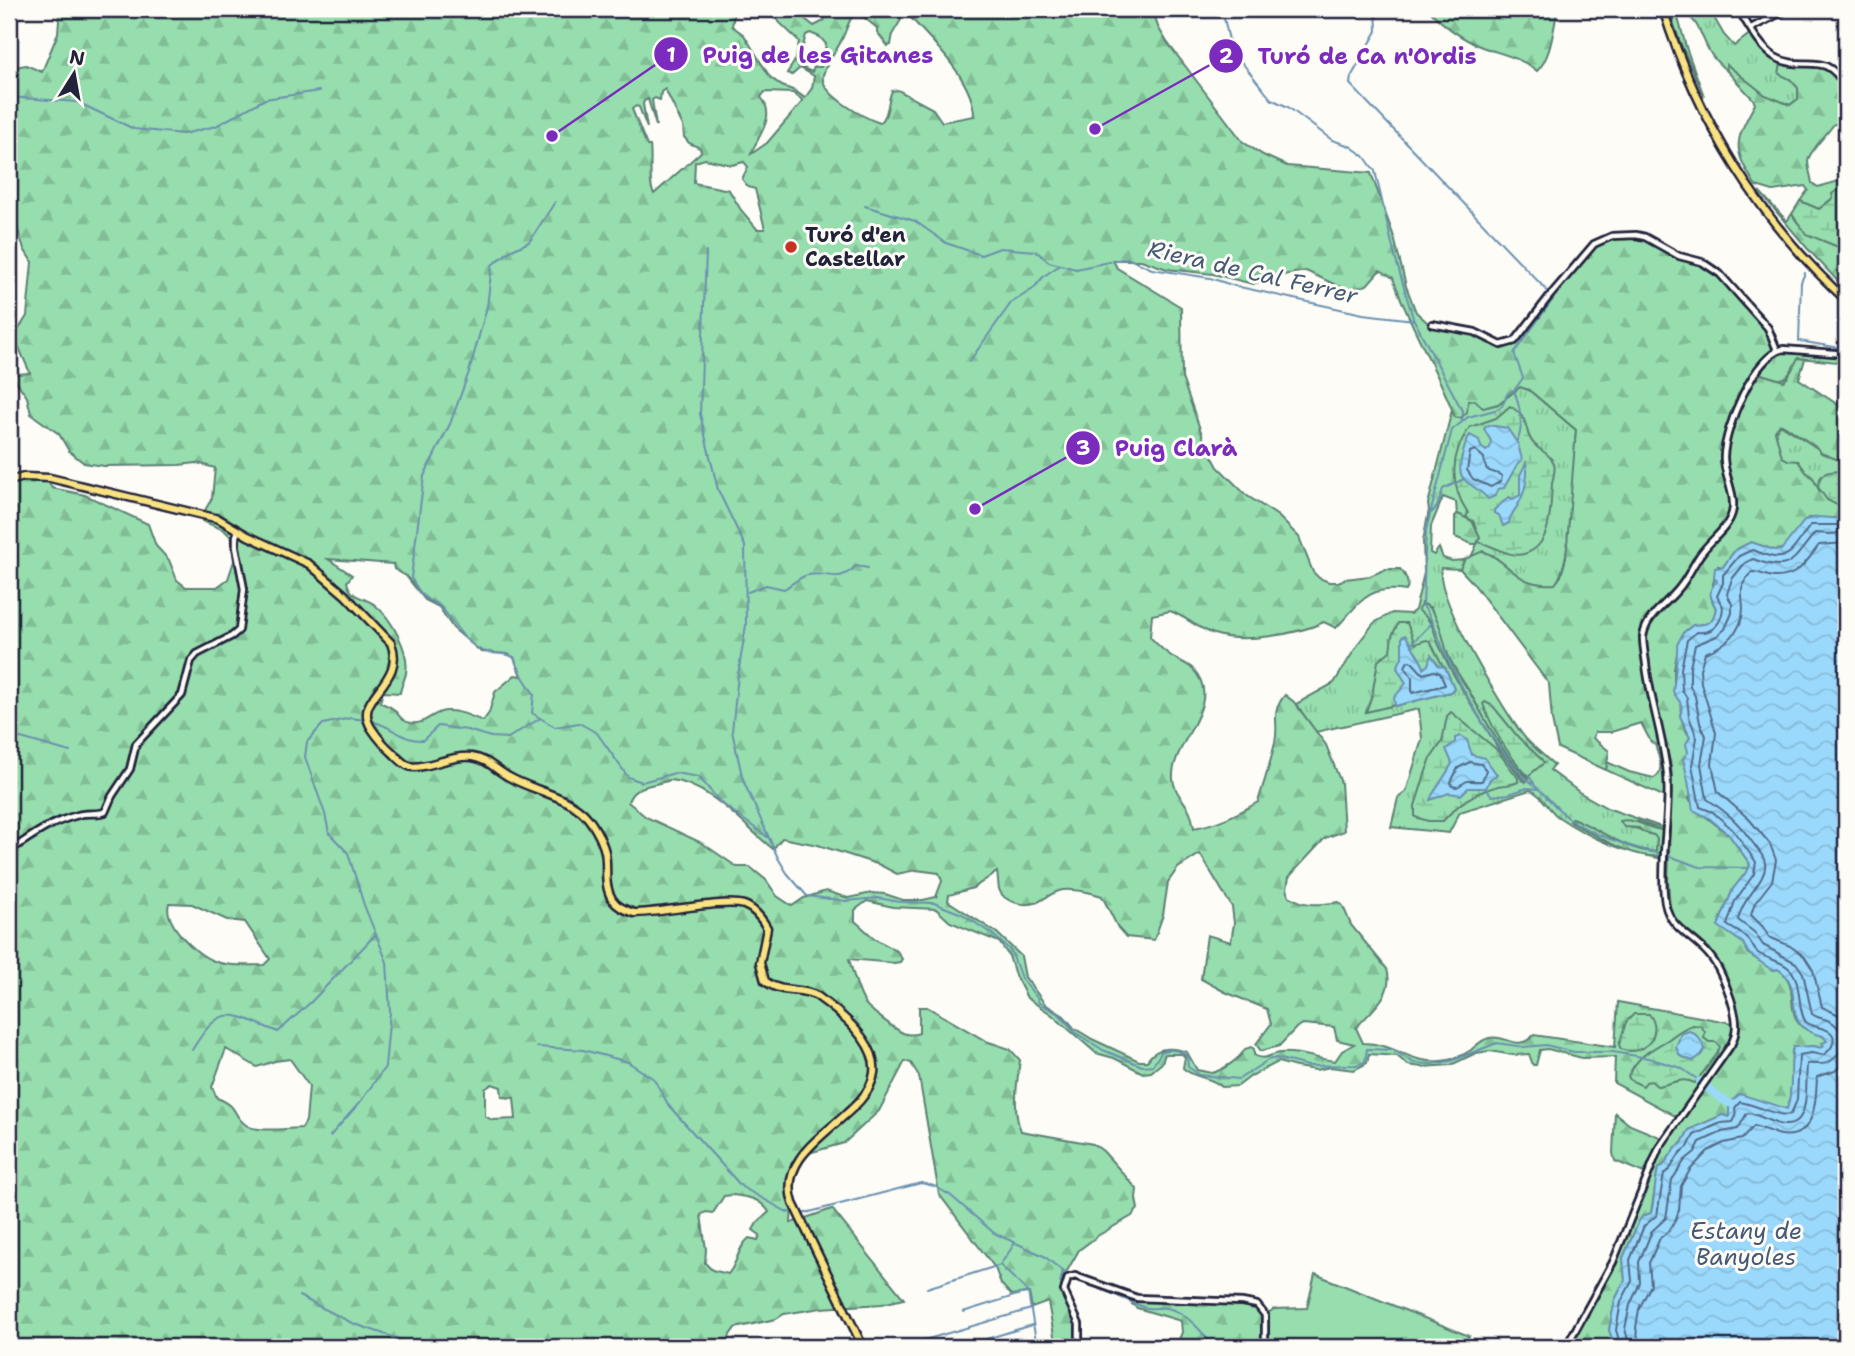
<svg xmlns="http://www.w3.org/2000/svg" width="1855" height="1356" font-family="'Shantell Sans',sans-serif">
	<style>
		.grass { fill: url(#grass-tufts); stroke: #5c8074; stroke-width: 2; fill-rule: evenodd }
		.forest { fill: url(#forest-firs); stroke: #5c8074; stroke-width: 2; fill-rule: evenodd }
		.wetland { fill: url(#wetland-marsh); stroke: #5c8074; stroke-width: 2 }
		.garden { fill: #96dead; stroke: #5c8074; stroke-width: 2 }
		.water { fill: url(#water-waves); stroke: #6b90af; stroke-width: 2 }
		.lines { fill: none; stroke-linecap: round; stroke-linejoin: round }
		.shore { stroke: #526b88; stroke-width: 2 }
		.stream { stroke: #6b90af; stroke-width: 2 }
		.river { stroke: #9bd9fc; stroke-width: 8 }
		.minor-casing { stroke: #22223b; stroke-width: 10 }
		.major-casing { stroke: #22223b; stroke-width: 11 }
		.minor { stroke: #fdfcf7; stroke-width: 4.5 }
		.major { stroke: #f8e281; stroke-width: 6 }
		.poi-dot { fill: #c8321e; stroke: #fdfcf7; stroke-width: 2.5 }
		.labels { text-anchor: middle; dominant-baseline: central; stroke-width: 6; stroke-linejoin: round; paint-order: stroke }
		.poi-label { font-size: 21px; font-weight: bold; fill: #22223b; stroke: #fdfcf7; text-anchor: start }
		.water-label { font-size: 23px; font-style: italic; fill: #465975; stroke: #fdfcf7 }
		.leader { fill: none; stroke: #7b2cbf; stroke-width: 2.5 }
		.callout-dot { fill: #7b2cbf; stroke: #fdfcf7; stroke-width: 2.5 }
		.mark-label { font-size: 21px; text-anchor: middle; font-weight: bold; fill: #fff }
		.callout-label { font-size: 23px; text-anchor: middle; font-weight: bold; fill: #7b2cbf; stroke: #fdfcf7; stroke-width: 6; stroke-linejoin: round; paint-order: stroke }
	</style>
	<defs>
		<pattern id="grass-tufts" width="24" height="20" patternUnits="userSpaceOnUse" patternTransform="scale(1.75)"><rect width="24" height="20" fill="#96dead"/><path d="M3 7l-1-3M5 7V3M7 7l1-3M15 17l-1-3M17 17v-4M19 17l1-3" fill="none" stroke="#81be96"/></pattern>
		<pattern id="forest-firs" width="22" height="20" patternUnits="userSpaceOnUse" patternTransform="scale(1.75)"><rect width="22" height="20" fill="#96dead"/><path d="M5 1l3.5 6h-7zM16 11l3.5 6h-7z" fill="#81be96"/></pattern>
		<pattern id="wetland-marsh" width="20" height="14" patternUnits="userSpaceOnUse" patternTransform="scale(1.75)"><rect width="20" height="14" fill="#96dead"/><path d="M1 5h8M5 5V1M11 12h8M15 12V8" fill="none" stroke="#81be96"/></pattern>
		<pattern id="water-waves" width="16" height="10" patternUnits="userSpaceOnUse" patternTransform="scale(1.75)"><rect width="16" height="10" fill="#9bd9fc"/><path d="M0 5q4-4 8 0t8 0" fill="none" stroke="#85bad9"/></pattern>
	</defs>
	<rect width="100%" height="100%" fill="#fdfcf7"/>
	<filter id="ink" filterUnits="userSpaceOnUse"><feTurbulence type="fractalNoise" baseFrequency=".0143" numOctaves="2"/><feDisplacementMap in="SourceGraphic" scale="14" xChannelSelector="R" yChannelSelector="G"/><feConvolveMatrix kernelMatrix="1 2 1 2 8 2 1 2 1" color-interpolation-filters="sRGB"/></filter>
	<g filter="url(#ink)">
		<path class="grass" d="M1669,9H1709L1724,35L1734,46L1751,33L1771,59L1781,63L1780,74L1790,79L1798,87V99L1790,105L1765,95L1727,65V71C1721,66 1715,61 1711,54C1700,37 1700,16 1676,11L1687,50L1704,96L1680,42Z
			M1785,351L1841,355L1846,356V363L1799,358C1784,384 1785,382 1758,373L1776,354Z
			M1520,387L1529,390L1576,430C1573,465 1574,560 1555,585C1526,586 1513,574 1493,555H1472L1478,542L1457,515L1456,502L1443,497L1431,526L1430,553L1434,555L1439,548L1443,558L1452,561L1465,560L1460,569L1441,568C1435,597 1505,714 1526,739C1534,748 1545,756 1554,765L1550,770L1579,792L1607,808L1664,828L1663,859C1622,851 1592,840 1557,816C1547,808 1542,794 1530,790L1460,812L1449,833L1391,827L1398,798L1406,792L1422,739L1419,709L1316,732L1296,704L1334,683L1360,641L1374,623L1392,613L1410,614L1415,610L1424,573L1423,541L1429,510L1428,504L1452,410L1455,417L1468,401L1475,400L1483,408L1498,404ZM1430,607C1438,622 1441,638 1447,653C1453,668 1464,682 1472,696C1488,725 1503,756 1528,778L1526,781L1522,780C1497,745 1472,709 1452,671C1440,649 1438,628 1420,610ZM1445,667L1454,688L1450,692L1395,706ZM1570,821C1600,830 1625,849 1656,852L1657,838L1654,835C1645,834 1641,828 1632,828L1637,821L1662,830V855L1625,849Z
			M1780,424L1817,448L1846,463V508L1820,492L1813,478L1806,472L1798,461H1788L1781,457L1775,431Z
			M1655,744L1659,746L1665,769V797L1606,770L1607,762L1629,772L1654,778C1666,771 1658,756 1655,744Z"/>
		<path class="forest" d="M60,9H735L732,26L744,35L770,77L782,86L795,91L805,98L812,88L814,76L800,68L792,75L787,73L796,59L799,41L779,22L774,9H789L792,14L802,11L805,19L814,26L824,21L829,9H1153L1158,27L1167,42L1243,142L1263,155L1287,166L1371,173L1394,237L1406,286L1416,312L1428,323L1482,336L1506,345L1519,342L1536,315L1595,246L1617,238H1642L1706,265L1725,277L1764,317L1766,322L1764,326L1768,333L1772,350C1749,366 1722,428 1722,456C1721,473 1728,498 1736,513C1741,497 1729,478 1728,460C1726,436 1746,395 1758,373L1784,381L1788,377L1798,358L1805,359L1799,379L1846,410V463L1821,453L1817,448L1784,425H1780L1775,431L1782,457L1788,460L1798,461L1806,472L1813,478L1820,492L1846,508V513L1841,514L1846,516V519L1808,518L1784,549L1774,550L1751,542L1735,550L1723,567L1718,566C1715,584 1705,592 1716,608C1713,625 1708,624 1693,625L1683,633L1678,649L1674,669V694L1680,699L1683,710L1680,714L1685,729L1690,737L1688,752L1684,759L1691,793L1689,799L1705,816L1729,835L1750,864L1748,870L1733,889L1719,923L1743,943L1749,954L1774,970L1778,969C1798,983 1788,1002 1796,1019C1803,1034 1818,1029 1827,1040L1821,1048L1814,1046L1792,1050C1791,1069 1793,1092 1787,1109L1729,1117L1722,1115L1689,1130L1682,1143L1675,1148L1664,1165L1658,1169L1651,1213L1643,1216L1639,1221L1623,1258L1625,1280L1615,1300L1609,1330L1615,1347H1571L1617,1263L1629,1226L1663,1146L1732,1051L1738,1036L1740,1023L1735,1003L1724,976L1710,949L1683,927L1675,919L1670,909L1668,881L1672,776L1670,761L1666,750L1651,742L1641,723L1611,732H1595L1593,738L1609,751L1606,770L1558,748L1552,720L1549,684L1473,583L1460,569L1465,559L1483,551C1513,563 1514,587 1555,584L1561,576L1566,558L1576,430L1529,390L1520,387L1498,404L1483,408L1475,400L1468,401L1467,412L1461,418L1455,417C1437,369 1409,326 1393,278L1380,270L1367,285L1349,291L1306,271L1277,276L1253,284L1213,274L1167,269L1141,260H1113L1117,268L1181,307L1182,378L1205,443L1218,467L1246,495L1278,516L1299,537L1313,572L1319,578L1329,582H1338L1345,579L1370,576L1386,569H1400C1406,575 1410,584 1406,591C1367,585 1361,602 1336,628L1324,622C1298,634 1242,644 1214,634C1199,629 1186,617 1170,611L1152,615L1150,637C1156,643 1162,650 1170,655C1176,660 1187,663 1193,669C1226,704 1170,743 1173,779C1174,792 1185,801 1190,812C1192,817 1193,823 1194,828C1217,824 1238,814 1258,802C1264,782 1271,762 1275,742C1280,722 1269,714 1285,695L1294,702L1326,745L1341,783L1344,831L1325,838L1289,877L1287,888L1289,896C1305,907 1320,905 1339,902L1343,906L1351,925L1387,969C1395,995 1370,1011 1356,1028L1363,1043C1395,1043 1409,1064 1441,1061C1452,1060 1462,1056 1471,1050C1477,1045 1481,1040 1489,1038C1508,1034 1516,1053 1534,1035L1615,1047L1618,1002L1733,1023C1733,1052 1695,1093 1677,1117L1614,1083L1615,1057L1582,1058L1548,1049L1540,1050L1536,1065H1533L1529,1054L1513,1055L1490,1051L1476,1053L1451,1065L1422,1067L1408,1065L1397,1056L1369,1054L1367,1063L1354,1070L1330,1067L1316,1070L1296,1067L1278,1062L1251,1076L1238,1086L1222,1087C1211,1076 1194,1079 1183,1068L1185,1057L1182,1054H1165L1162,1063L1151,1072L1143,1073L1114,1058L1096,1053L1051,1014L1027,998L1015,975L1009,956L999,942L950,922L936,909L893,907L867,901L855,910V921L875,939L897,951L902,959L900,962L894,963L849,959C853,973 857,989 864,1002C868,1009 895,1029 903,1033C908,1035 914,1035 919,1033V1007H927L986,1041L1010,1049L1020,1060C1017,1083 1012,1110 1021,1131L1093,1144L1103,1151L1137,1189L1136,1199L1138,1209L1132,1216L1099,1235L1079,1250L1063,1278L1061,1289L1077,1323L1079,1339L1071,1347H1056L1048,1302L1032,1308L1029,1293L1011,1295L1001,1284L995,1268L939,1194L919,1076L911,1063L905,1061L879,1111L844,1143L798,1156L787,1179L786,1190L792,1207L791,1223L832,1209L904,1299L882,1304L821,1308L784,1314L776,1319L735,1328L730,1335L726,1347H9V486L23,481L48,482L52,488L85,495L148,524L156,546L169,560L177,580L186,587H217L228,579L234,561L231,537L224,530L202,521L204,512L212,498L215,468L197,463L179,465L104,466L84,463L69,451L59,434L31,414L27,397L14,378L16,374L30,373L17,343V332L27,316L32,262L24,249L14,218L9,211V68L26,65L42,72L58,33ZM856,11L877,28V32L888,46L891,45L893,33L904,15L911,18C933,42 974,81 974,116L942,122L933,109L898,90L892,91C887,101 889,116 880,123C865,118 819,94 823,75C826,63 836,52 841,41C847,30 848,20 856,11ZM810,33L820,37L826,44L821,67H814L812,72L798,66V63L806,35ZM665,89L683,126L684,137L689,143L700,148L701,152L654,194C648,185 652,159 650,146H647L632,109L636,106L639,107L647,128L643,104L644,101L648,99L656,126L652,100L655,98L660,100L661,92ZM765,92L793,93L803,101L767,143L751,154C758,135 777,117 761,97ZM705,159L732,165L744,162L748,167L742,179L748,187L755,189L765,229H757L741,210L729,190L694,183L695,162ZM328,559L393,564L394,569L406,576L425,600L439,607L453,628L481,652L508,654L514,658L521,676L515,675L495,692L489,713L483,721C472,717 459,710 446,711C432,712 426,725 411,723C401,721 401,717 394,710C391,706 384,705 380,702L383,692L400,693C401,686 405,679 406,673C410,651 391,618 375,605C363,596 351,599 347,582L352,575ZM670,780C710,784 743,825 773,849L782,838L818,845L880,865L897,874L916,870L939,873L942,881L936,897L923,900H903L885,894L872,893L848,898L826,891L804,898L792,906L777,896L766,880L750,867H737L702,843L646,817L628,802C633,784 654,786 670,780ZM1200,854L1232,907L1234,923L1231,942L1207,935L1201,979L1225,992L1267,1009L1271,1024L1256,1044L1261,1051L1279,1046L1297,1027L1303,1024L1334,1027L1337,1040L1354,1044L1342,1051L1335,1061C1317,1059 1298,1051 1280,1053C1269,1054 1265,1062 1254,1055V1049L1251,1047L1245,1049C1240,1059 1223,1070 1212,1073L1197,1070L1187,1052C1172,1047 1156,1046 1147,1061H1139L1092,1039L1074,1028L1064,1016L1045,1004L1025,977L1021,956L997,933L948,901L949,895L973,888L997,872C998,877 998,884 999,889C1003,903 1026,907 1038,902C1046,898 1054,891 1063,890C1077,889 1089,892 1102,896L1118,928L1126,937L1154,940L1163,915L1168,882L1178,868ZM169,903L192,904L227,920L245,922L270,959L264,965C248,965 229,967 214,961C196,955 163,923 169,903ZM226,1049L257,1067L275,1061L290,1059L309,1086L306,1121L302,1128C288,1128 257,1133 246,1125C231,1114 240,1107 217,1098L212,1087ZM492,1084L501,1087L502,1097L514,1098L516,1119L492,1120L485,1116V1089ZM733,1195C748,1197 760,1198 769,1212L757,1223L753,1230L760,1235L758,1240L749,1238C737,1248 738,1263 728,1274L712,1270L705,1263L706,1249L701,1215L706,1212L713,1213L724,1196Z
			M1428,9H1558C1553,28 1552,57 1537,71C1520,57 1501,54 1482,47C1462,39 1442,24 1428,9Z
			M1781,63L1824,69L1834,75L1846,94V125L1834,124C1828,133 1808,153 1808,161C1808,168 1811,176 1812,183L1818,187L1846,179V184H1843L1833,198L1819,209L1800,201L1808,190L1805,186L1773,191L1756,186C1732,149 1734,142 1755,104L1753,99L1727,71L1726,64L1765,95L1790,105L1798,99V88L1790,79L1779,74Z
			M1759,191L1787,221L1792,214C1803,235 1825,242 1846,250V290L1807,248Z
			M1458,514L1472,521L1480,537L1477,544H1472L1455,537V516Z
			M1422,603C1438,610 1442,634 1446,649C1451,666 1464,682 1472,697C1489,725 1503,756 1528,778L1526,782L1499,750L1451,670L1438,643L1431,621L1418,610Z
			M1572,818C1601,829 1624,851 1656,852L1657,839L1654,835L1643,832L1639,828L1624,827L1620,821C1635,817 1647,829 1662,830V855C1637,862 1595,835 1572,823L1570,821Z
			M1615,1113L1630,1125L1662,1138L1644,1173L1615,1161L1613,1153Z
			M1135,1300L1242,1304L1256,1307L1263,1315V1347H1176L1182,1332L1181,1321L1137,1308L1132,1304Z"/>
		<path class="wetland" d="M1846,184V250L1806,234L1792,214L1800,201L1819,209L1833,198L1832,194Z
			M1510,406C1534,421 1521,431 1535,445C1542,452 1549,453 1554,463C1556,470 1553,477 1552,484C1550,507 1553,546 1524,554C1508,558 1494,545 1478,542L1480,537L1473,521L1466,517L1468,513C1449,485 1450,454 1470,427L1496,418Z
			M1846,470V508L1845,509L1827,500L1818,487C1820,467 1832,474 1846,470Z
			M1398,623H1407L1415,644L1426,640L1430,641L1454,688L1450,692L1366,712L1372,695L1378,661L1390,651L1392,636Z
			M1485,702L1493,706L1518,737L1542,760L1544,763L1528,776C1509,756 1493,730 1483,704Z
			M1451,712L1496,749L1518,778V782C1510,786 1503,784 1495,787C1472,794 1459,803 1443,821H1428L1415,817V806L1426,771L1431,758L1442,742L1447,716Z
			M1634,1014H1649C1665,1034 1643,1058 1621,1049L1619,1045L1626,1022Z
			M1693,1025L1701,1026L1705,1032L1704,1038L1709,1042H1716L1720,1047L1717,1054L1695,1083C1680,1076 1671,1085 1657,1086L1651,1081L1646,1082L1643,1086L1630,1080L1628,1076C1639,1054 1650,1051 1669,1039C1677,1033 1683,1028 1693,1025Z"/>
		<path class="garden" d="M1315,1274L1469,1336L1460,1347H1269L1268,1313L1274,1309L1307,1308Z"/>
		<path class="water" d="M1488,425L1507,428L1518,444L1522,460L1518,463L1504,488L1498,489L1495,496L1488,499C1473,481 1454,485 1462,456C1465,447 1465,442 1470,435L1479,440L1481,447L1486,451L1490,448L1491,441L1484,429Z
			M1526,463C1529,474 1525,492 1519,503C1515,511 1510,514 1509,523L1503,526L1499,515L1494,513V510L1509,497L1513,499L1520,495V475Z
			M1817,517L1846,519V1347H1615L1609,1330L1615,1300L1625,1280L1623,1258L1639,1221L1643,1216L1651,1213C1655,1199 1654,1184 1658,1169L1664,1165L1675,1148L1682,1143L1689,1130L1722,1115L1729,1117V1103L1740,1094L1787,1109C1794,1089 1789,1068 1793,1047L1814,1046L1821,1048L1824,1045L1822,1043L1827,1041L1823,1036C1775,1026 1809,989 1778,969L1772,970L1749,954L1743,943L1718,926L1733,889L1748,870L1750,864L1729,835L1709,818L1693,810C1690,794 1688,776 1683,759L1688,752L1686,744L1690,737L1680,716C1685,701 1677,702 1673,691C1674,686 1678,648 1677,645L1683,633L1693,625C1708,624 1713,625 1716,608C1710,597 1707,591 1717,581L1714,577L1715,568L1723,567L1735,550L1751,542L1774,550H1781L1805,520Z
			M1405,635C1407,637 1424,665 1424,668L1428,665L1431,655L1439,666L1445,667L1454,688L1450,692L1395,706L1394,698L1406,683L1397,668L1402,657V637Z
			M1461,736L1467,740L1472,755L1485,758L1497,775L1490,779L1486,788H1468L1461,795L1449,793L1430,800C1435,787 1446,777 1452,763L1446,749L1455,742V738Z
			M1689,1031C1696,1033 1703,1042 1705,1049L1701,1055L1693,1061L1680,1056L1676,1047L1681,1034Z"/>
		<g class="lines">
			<path class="shore" d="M1475,450L1484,458C1485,476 1492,469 1502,476L1501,481L1491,487L1473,479L1467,470L1470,452Z
				M1846,543L1819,545C1807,561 1798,578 1774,577C1766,576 1759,572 1752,572C1738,587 1742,591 1743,608C1743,632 1725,646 1705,653L1700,669L1701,683L1716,733L1712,764L1718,792L1749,819L1770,844L1776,860L1772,881L1755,903L1751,915L1763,927L1769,937L1790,946L1804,956L1813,970L1822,1007L1837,1014L1846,1022
				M1408,661L1412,662L1423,674L1434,671L1440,673L1445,685L1412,693V677L1405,667Z
				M1470,762L1481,764L1486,770L1482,781H1467L1457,787L1452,786L1451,782L1458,768Z
				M1621,1347L1616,1330L1621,1302L1632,1281L1630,1260L1644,1226L1657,1215L1664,1174L1670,1169L1680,1153L1688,1147L1694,1135L1721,1123L1733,1122L1736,1116L1735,1108L1740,1102C1755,1104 1779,1118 1791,1114L1797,1100L1799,1055L1811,1053L1823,1055C1828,1052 1832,1048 1833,1043C1838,1026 1813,1029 1806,1022C1798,1013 1801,987 1794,975C1787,961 1770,961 1758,953C1753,949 1753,945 1749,940C1743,933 1734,930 1727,925L1735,901L1754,874L1756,862L1733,830L1713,812L1700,807L1692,765L1697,738L1689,716L1687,698L1682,690L1681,669L1687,640L1697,632C1713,634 1722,623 1723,607L1717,596L1723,583V575L1739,556L1752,550C1760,552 1766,556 1774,557C1793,560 1800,536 1811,525H1840L1846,521
				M1630,1347L1625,1329L1630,1305L1640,1283L1639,1262L1652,1231L1666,1218L1672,1180L1685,1160L1695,1152L1700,1142L1722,1132L1738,1129L1747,1113C1760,1114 1771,1124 1784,1125C1812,1127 1805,1081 1807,1064C1814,1063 1822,1066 1829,1062C1844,1054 1847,1033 1833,1023C1826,1018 1818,1019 1812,1014L1803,973L1796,963L1763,945L1754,932L1738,920C1742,901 1754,893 1762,877C1771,860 1759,852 1750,839C1737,821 1725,811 1707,799L1701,764L1706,736L1700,723L1695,696L1690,686V667L1695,645L1717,636L1725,629L1732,613V604L1727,594L1732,579L1745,563L1753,559C1792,574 1792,560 1815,533L1831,534L1846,532
				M1640,1347L1636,1328L1639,1309L1651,1285L1649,1263L1660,1238L1669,1231L1675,1221L1679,1210L1681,1186L1690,1170L1708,1151L1724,1143L1742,1139L1754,1126C1763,1128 1772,1133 1781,1135C1816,1140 1816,1099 1817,1077L1835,1071L1846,1060"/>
			<path class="stream" d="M1208,9L1224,18L1230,45L1235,54L1271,99L1288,107L1332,140L1350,146L1364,156L1375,171L1395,257L1413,318
				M1376,9L1377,31L1351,77L1350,84L1554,298L1514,353L1523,378L1515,389L1508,393L1502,406L1495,410L1468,417L1452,430L1426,530L1423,606C1436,623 1437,637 1446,655C1466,697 1494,746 1526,779C1543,789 1553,807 1570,819C1596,837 1630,847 1661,854
				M9,97L77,102L134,129L183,134L216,126L265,99L319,91
				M555,202L529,242L510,251L492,265L487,307L469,372L450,424L424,476L411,578C415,585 420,594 427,599C432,602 438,603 441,607C454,622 463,642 483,651C493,655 504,652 514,657L523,677L534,694L532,713L555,727L579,723L597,733L628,777L642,782L675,773L699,777L720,802L770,839
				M865,206L915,221L946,243L981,255L1000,248L1036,251L1049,262L1076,269L1127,258L1152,269L1210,278L1235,286L1363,314L1414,320L1463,412L1462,421
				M706,252L700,414L718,490L745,546L746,625L738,675L732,731L743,780L778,858L787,873L807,896L846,901L878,898L900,902L934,903L962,914L992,934L1011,951L1021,978L1037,998L1039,1003L1060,1015L1076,1033L1103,1050L1142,1066L1153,1065L1162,1051C1171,1049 1180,1050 1187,1056L1188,1067L1200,1075L1239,1079L1268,1060L1276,1058L1308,1066L1356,1065L1365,1062L1367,1049L1393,1050L1414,1063L1431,1064L1451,1061L1497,1043L1524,1047L1546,1045L1574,1052H1613L1648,1058L1681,1068L1700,1081
				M1805,273L1801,282L1799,341L1846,349
				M969,362L1011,303L1033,289L1044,276L1060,265
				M1514,391C1520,406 1524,426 1517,442
				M1431,513L1437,507L1443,489L1464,479
				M1838,518L1840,515
				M748,592L766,585L784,589C791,585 801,576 808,575C831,571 836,585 856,566L868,568
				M1411,644L1433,622
				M370,721C393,725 401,741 423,740L438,726L467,730L491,737L508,738L539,719
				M9,738H21L70,752
				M1529,776L1534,783
				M1486,788L1492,796L1509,794L1527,788L1539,789
				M1669,856L1700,867L1749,868
				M537,1047L583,1050L628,1062L654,1079L669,1106L742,1187L787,1212L797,1213
				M192,1050C222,1001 231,1013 278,1032L311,1002L375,935
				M330,1136L361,1101L385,1067L390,1012L387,962L364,905L348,853L329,833L325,814L305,757L307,742L323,724L351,718L365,720
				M802,1214L921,1183L934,1186L950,1195L994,1233L1044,1256L1066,1274
				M1015,1243L1000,1265L1028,1292L1037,1347
				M1078,1279L1143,1307C1152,1310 1157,1307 1166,1308C1184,1310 1204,1333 1213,1347
				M1060,1283L1063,1271
				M927,1288L1000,1265
				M299,1296L352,1323L422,1347
				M963,1312L1027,1292
				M921,1341L1031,1309
				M960,1347L1032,1325
				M1011,1347L1036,1340"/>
			<path class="river" d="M1700,1081L1720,1098L1729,1103"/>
			<defs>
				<path id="minor" d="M1738,9C1748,24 1759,47 1775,57C1805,74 1824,47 1846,88
					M1751,28L1788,9
					M1432,324L1475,332L1501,345L1515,341L1548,298L1594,244L1612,236L1636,235L1645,237L1679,256L1702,262L1720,274L1768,328L1777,350
					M9,851C34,835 48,823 78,815C87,812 96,815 105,812L112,796L130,769L136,744L182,695L191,661L197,654L232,636L239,630L244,589L236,547V536L238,531
					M1079,1347V1324L1064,1291L1068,1278L1075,1276L1137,1298L1242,1302L1257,1305L1265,1315V1347
					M1566,1347L1613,1262L1659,1148L1731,1045C1734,1039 1736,1032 1736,1025C1736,1007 1721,969 1710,956C1691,933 1666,929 1664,895C1660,855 1671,813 1667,773C1663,736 1650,700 1646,664C1645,655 1643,646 1643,637C1646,615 1668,603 1680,587C1689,576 1694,562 1703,551C1712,539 1728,528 1732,513C1737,495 1723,475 1724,456C1725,428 1753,357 1783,349L1846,354"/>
				<path id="major" d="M1663,9C1698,121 1760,221 1846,300
					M9,481L24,477L50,478L219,519L248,536L309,564L345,595L391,643C407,684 350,697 372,729C378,738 385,746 393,753C398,758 403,764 409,766C422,771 452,754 472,757C487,759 496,770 509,777C532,790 560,794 581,811C591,819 602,839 605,852C608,867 603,885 612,899C617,907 626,910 634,913C660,913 725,899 744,905C755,909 762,919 767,928L760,963L765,981C783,995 799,986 817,996C970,1106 765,1118 793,1203L863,1347"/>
			</defs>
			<use href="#minor" class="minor-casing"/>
			<use href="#major" class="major-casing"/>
			<use href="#minor" class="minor"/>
			<use href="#major" class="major"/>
		</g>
	</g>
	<circle class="poi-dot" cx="791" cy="247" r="7"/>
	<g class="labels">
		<g class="poi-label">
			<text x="805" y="235">Turó d'en<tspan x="805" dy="24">Castellar</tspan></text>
		</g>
		<g class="water-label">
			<text transform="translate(1253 272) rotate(13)">Riera de Cal Ferrer</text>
			<text x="1746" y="1231">Estany de<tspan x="1746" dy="26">Banyoles</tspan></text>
		</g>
	</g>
	<path class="leader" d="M552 136L671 54M1095 129L1226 56M975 509L1083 448"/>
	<g class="callout-dot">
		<circle cx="552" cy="136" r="7"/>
		<circle cx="1095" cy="129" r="7"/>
		<circle cx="975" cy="509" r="7"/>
		<circle cx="671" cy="54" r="18"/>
		<circle cx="1226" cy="56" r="18"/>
		<circle cx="1083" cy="448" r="18"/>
	</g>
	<g class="mark-label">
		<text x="671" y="62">1</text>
		<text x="1226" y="63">2</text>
		<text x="1083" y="455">3</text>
	</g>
	<g class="callout-label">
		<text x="818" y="63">Puig de les Gitanes</text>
		<text x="1367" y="64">Turó de Ca n'Ordis</text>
		<text x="1176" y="456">Puig Clarà</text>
	</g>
	<rect width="1855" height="1356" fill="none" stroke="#fdfcf7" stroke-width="35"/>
	<rect x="18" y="18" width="1820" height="1321" fill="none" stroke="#22223b" stroke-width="2.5" filter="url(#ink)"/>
	<g transform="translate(74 74) rotate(11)" stroke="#fdfcf7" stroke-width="5" paint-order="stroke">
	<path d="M0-5L12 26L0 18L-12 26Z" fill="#22223b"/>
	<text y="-10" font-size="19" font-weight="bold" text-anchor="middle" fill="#22223b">N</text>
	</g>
</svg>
